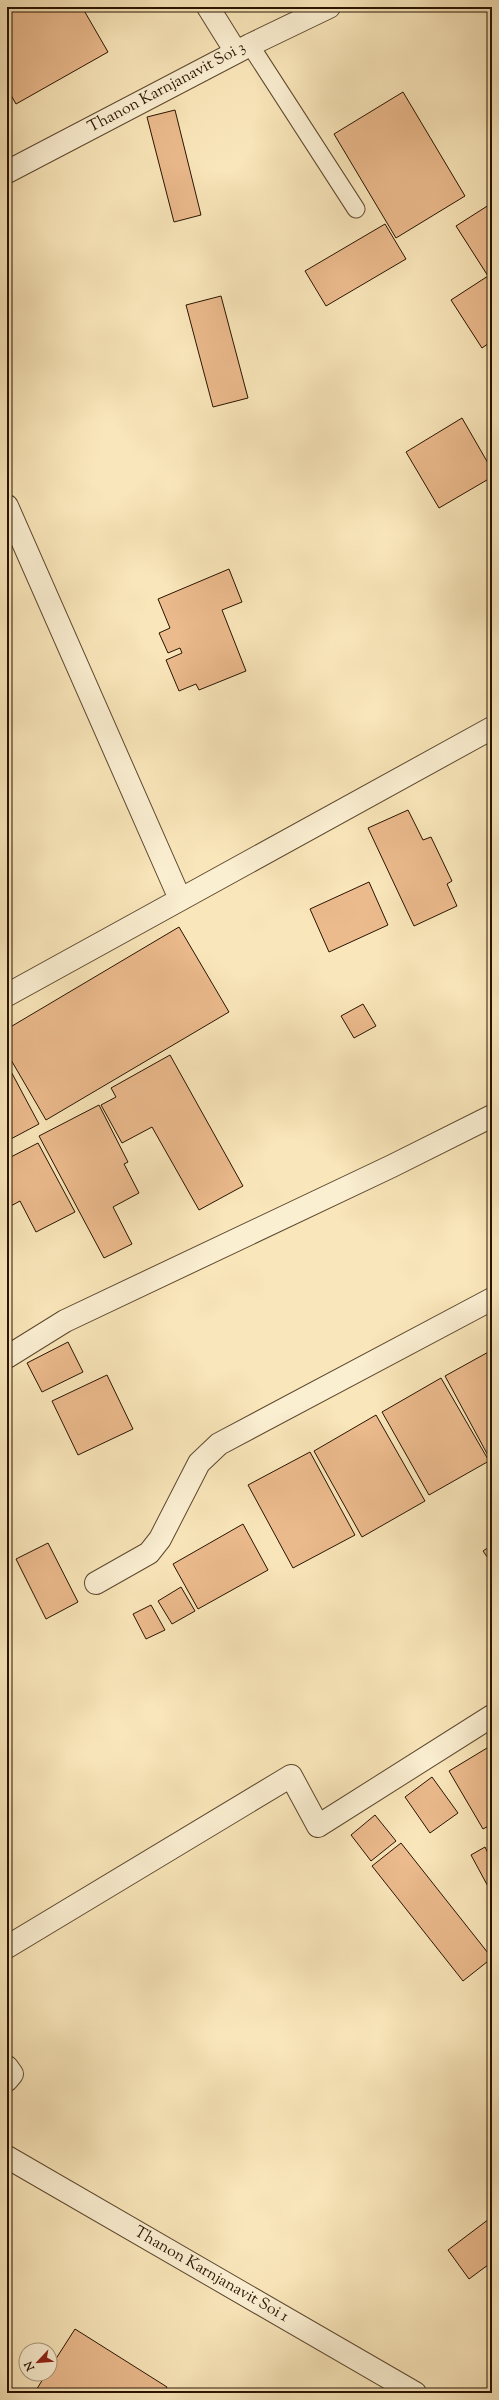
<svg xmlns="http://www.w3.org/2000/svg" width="499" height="2400" font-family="'Sorts Mill Goudy',serif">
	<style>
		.building { fill: #ebba8d; stroke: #291400 }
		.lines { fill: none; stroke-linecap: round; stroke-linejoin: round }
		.service-casing { stroke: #5d482e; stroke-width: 19 }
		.minor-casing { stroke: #5d482e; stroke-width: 24 }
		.service { stroke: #fbefd2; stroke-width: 17 }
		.minor { stroke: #fbefd2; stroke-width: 22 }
		.labels { text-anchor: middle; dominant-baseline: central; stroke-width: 3; stroke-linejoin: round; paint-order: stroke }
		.street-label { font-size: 16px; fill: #291400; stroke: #fbefd2 }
	</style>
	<rect width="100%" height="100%" fill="#f9e6ba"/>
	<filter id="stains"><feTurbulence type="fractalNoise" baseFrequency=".005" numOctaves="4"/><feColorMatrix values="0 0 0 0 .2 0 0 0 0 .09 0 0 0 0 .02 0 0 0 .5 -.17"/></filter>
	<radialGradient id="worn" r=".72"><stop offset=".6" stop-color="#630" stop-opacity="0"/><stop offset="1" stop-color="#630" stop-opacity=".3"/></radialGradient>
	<path class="building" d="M7,7H82L108,52L16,104L7,88Z
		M403,92L465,196L396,238L334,134Z
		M175,110L201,215L174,222L147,117Z
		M492,203V341L482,348L451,300L488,276L456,226Z
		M385,224L406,259L326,306L305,271Z
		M221,296L248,398L213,407L186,305Z
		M462,418L492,470V477L439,508L406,452Z
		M229,569L242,602L222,610L246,671L199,690L196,684L179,691L166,660L182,653L180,648L168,653L159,633L170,628L158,599Z
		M408,810L423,840L431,837L452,881L447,884L457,906L414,926L368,828Z
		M369,882L388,925L329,952L310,909Z
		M179,927L229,1012L46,1120L7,1053V1029Z
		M363,1004L376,1026L354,1038L341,1016Z
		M170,1055L243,1186L199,1210L152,1127L122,1143L101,1105L116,1097L111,1088Z
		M7,1064L39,1124L7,1141Z
		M99,1105L128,1162L124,1164L139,1193L113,1207L132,1244L104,1258L39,1136Z
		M38,1143L75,1212L36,1232L20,1201L7,1208V1159Z
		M68,1342L83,1372L42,1392L27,1363Z
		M492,1350V1460L491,1461L445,1376Z
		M107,1375L133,1429L78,1455L52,1401Z
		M441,1378L489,1461L429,1495L382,1412Z
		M376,1415L425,1501L362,1537L314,1451Z
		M310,1452L355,1535L293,1568L248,1485Z
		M243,1524L268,1570L198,1609L173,1564Z
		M48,1543L78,1602L46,1619L16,1559Z
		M492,1545V1564L483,1551Z
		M181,1587L195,1611L172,1624L158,1601Z
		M151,1605L165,1630L146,1639L133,1614Z
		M492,1745V1824L483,1829L449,1771Z
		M432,1777L458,1813L430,1833L405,1797Z
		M375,1815L396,1841L371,1861L351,1835Z
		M401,1843L492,1958L463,1981L372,1866Z
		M485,1847L492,1861L491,1892L471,1855Z
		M489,2219L492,2223V2262L469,2279L448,2250Z
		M75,2329L167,2387L164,2393L35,2392L46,2374H50V2368Z"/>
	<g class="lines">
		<defs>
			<path id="service" d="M250,45L356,209"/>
			<path id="minor" d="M208,7L236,52
				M7,172L250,45L329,7
				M7,506L180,899
				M7,995L492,728
				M7,1357L65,1321L392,1166L492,1116
				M96,1583L149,1553L160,1539L199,1463L219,1444L492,1299
				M7,1947L291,1776L318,1826L492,1716
				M7,2067L12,2074L7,2080
				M7,2157L415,2393"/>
		</defs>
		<use href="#service" class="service-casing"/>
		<use href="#minor" class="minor-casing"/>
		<use href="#service" class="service"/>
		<use href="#minor" class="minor"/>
	</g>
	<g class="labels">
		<g class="street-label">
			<text transform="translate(167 88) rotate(-28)">Thanon Karnjanavit Soi 3</text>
			<text transform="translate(211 2275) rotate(30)">Thanon Karnjanavit Soi 1</text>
		</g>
	</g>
	<rect width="499" height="2400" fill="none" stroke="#f9e6ba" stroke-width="24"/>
	<rect x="8" y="8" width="483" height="2384" fill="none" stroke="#291400" stroke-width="2"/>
	<rect x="12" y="12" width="475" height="2376" fill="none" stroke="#291400"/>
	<g transform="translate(38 2362) rotate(244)"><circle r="19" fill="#fbefd2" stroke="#a7977e"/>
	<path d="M0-3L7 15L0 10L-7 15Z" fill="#8f2418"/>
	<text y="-6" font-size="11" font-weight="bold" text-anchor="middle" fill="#291400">N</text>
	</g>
	<rect width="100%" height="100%" filter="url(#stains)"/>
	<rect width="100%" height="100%" fill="url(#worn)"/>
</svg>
